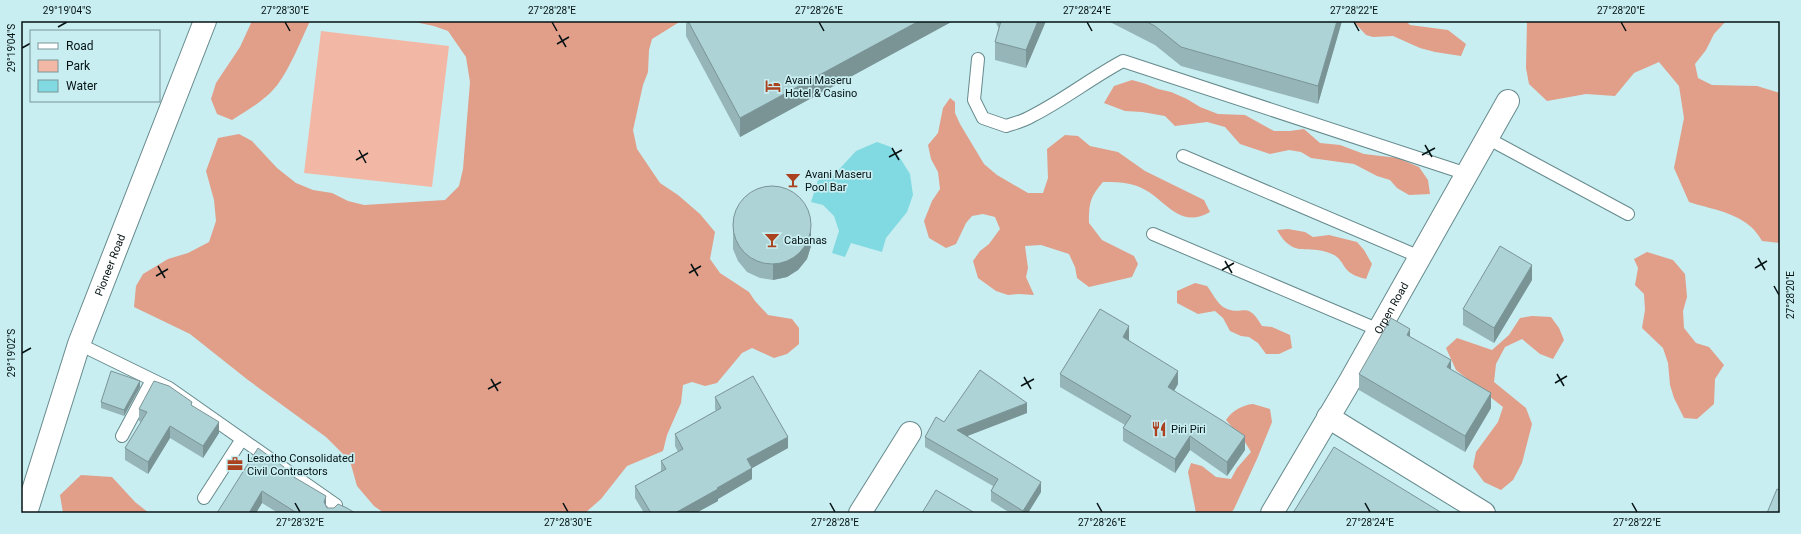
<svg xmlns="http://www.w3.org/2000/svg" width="1801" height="534" font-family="Roboto,sans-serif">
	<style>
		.green { fill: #f3b8a5 }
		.forest { fill: #e19e89 }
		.water { fill: #81dae1 }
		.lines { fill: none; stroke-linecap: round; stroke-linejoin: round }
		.service-casing { stroke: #678a8d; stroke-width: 14 }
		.minor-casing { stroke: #678a8d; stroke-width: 24 }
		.secondary-casing { stroke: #678a8d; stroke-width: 24 }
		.service { stroke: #fff; stroke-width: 12 }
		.minor { stroke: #fff; stroke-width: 22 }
		.secondary { stroke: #fff; stroke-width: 22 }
		.wall { fill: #96b5b8 }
		.shaded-wall { fill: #7a9496 }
		.building { fill: #aed3d6; stroke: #7a9496 }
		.ticks { fill: none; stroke: #051213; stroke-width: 1.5 }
		.labels { text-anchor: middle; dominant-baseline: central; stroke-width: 3.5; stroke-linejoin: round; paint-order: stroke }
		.poi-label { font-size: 11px; fill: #051213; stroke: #c8eef1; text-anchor: start }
		.street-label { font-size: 11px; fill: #051213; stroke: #c8eef1 }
		.neatline { fill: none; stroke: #051213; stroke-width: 1.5 }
		.ticks-label { font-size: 10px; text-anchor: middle; fill: #051213 }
	</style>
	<rect width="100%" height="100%" fill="#c8eef1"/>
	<path class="green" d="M321,31L449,46L432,187L304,173Z"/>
	<path class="forest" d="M252,21H310C300,42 292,64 278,84C267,99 248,110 232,120L217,114L211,99L216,83L240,47Z
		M410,21H681L652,39L649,50L648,72L643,85L633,130L637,149L660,183L678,195L700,214L715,232L710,259L720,273L749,292L755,301L768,315L792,319L799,328V344L787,354L774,358L752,348L742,353L717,383L705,386L692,382L683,385L681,403L667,435L663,451L627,466L601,499L585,513H384L374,506L357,486L350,461L326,437L248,380L190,334L134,307L136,286L143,274L168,259L188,253L209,242L216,221L214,200L206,171L218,138L239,134L252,141L277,168L296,183L313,190L332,193L348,201L364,205L445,200L459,186L463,169L470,82L466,57L448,31L434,26Z
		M1353,21H1406L1410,25L1448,30L1466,44L1461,56L1435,52L1420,48L1393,36L1373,37L1366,35Z
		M1527,21H1726L1714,34L1706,50L1695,64L1698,78L1712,85L1757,86L1780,93V243L1762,241C1759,236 1755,230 1750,226C1732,211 1710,209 1689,202L1674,168L1684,118L1679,86L1659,62L1634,73L1615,96L1586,94L1547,101L1529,84L1526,68Z
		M1132,80L1146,84L1158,89L1171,92L1187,99L1200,107L1218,114L1245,115L1274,131H1290L1304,129L1320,143L1340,145L1364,154L1398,158L1419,167L1428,180L1430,194L1409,195L1397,188L1390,180L1377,176L1354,164L1311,158L1301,152L1289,150L1270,154L1240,144L1225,127L1207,122L1175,126L1165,116L1142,112L1125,111L1104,103L1114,86Z
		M950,98L955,102V113L960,124L984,164L997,175L1028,193H1043L1048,178L1047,149L1065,135L1078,136L1090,146L1118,152L1145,171L1204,200L1210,212C1177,231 1165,196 1137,186C1126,182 1115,182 1103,182C1090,197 1089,203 1089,223L1102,240L1134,256L1138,264L1132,277L1089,287L1077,278L1075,267L1069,254L1041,245L1025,246L1028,268L1026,277L1034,295L1019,294L1008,295L996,291L978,278L973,261L980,251L989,244L1000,229L995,217L983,214L972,216L966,223L956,244L946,248L929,238L924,221L932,201L940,189L938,172L931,159L928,145L938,133L943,108Z
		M1288,229L1305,232L1313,237L1329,235L1357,242L1364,250L1372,264L1366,279C1358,277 1352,275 1347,270C1342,264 1340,257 1332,254C1307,243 1294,260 1277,230Z
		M1647,252L1673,260L1685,274L1687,297L1683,311L1684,328L1696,343L1709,347L1724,365L1715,379L1714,404L1697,419L1684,418L1674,398L1670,385L1668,363L1663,348L1642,328L1645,310L1644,294L1635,285L1638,268L1634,259Z
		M1195,283L1207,286C1212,292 1217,304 1225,308C1244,317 1246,299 1262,326L1272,327L1290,335L1292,348L1279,354H1266L1258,343L1249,337L1241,336L1230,331L1223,318L1215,311L1198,314L1177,303V291Z
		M1532,316L1551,317L1559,328L1564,340L1553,359L1540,354L1522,339L1505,347L1496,364L1494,382L1526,408L1532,424L1522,463L1513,480L1501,490L1484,482L1473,467L1476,452L1498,422L1503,407L1456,370L1446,348L1457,338L1492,350L1509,335L1520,318Z
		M1253,404L1270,409L1272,422L1257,459L1234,509L1231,513H1196L1188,472L1191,463L1202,466L1216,477L1231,479L1237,468L1251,452L1245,442L1226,420C1232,411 1242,405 1253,404Z
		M81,475L112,477L135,502L149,513H63L60,495Z"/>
	<path class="water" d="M877,142L891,147L900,158L910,174L913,195L907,212L886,238L882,252L851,243L845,257L832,253L839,231L834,216L823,205L811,202L818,180L833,176L856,151Z"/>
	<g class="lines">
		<defs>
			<path id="service" d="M978,59L974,100L983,118L1006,126C1015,123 1024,121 1032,116C1064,100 1091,78 1123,61L1467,174
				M1487,138L1628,214
				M1183,156L1420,257
				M1153,234L1379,330
				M79,344L169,388L336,505L331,513
				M122,436L152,380
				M204,498L242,439"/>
			<g id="minor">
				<path d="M1328,417L1484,513"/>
				<path d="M860,513L910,433"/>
				<path id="s1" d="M1272,513L1350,381L1508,101"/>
			</g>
			<g id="secondary">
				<path id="s2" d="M26,513L79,344L205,21"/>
			</g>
		</defs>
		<use href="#service" class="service-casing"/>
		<use href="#minor" class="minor-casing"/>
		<use href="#secondary" class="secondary-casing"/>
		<use href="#service" class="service"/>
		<use href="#minor" class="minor"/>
		<use href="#secondary" class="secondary"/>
	</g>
	<path class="wall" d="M686,21H953L740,137L686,36Z
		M995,21H1046L1026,68L995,60V42L999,29Z
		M1108,21H1342L1318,104L1181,66L1155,45Z
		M733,219L811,246L807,259L798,270L787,277L773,280L760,278L747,272L738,261L733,249Z
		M1532,280L1494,343L1463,325V309Z
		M1410,337L1451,369L1491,408L1465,452L1359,390V374Z
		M1129,340L1178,384L1174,391L1245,450L1227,476L1190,450L1175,473L1123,441V428L1125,425L1060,387V374Z
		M140,387L124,416L101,408V402Z
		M715,397L788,448L752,468V479L718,499V501L696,513H644L635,498V486L661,471V461L678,452L675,446V434L716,411L715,409Z
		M192,406L219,433L203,458L170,438L148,474L125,460V448L141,422L139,421V409Z
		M1027,413L967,436L1041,492L1028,513H1010L991,501V491L993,486L925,447V437L944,422Z
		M284,471L326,505L327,508L355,513H278L262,503L256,513H217Z"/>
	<path class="shaded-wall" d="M919,21H953L740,137V118Z
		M1038,21H1046L1026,68V50Z
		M1337,21H1342L1318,104V86Z
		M811,230V246L807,259L798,270L787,277L773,280V264Z
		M1532,265V280L1494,343V328Z
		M1129,326V340L1123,350V337Z
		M1410,329V345L1407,335Z
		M1451,360V376L1447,367Z
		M1178,371V384L1168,401V387Z
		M140,381V387L124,416V410Z
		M1491,393V408L1465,452V436Z
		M1027,403V413L957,440V430Z
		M219,422V433L203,458V446Z
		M170,426V438L148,474V462Z
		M1190,436V450L1175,473V459Z
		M1245,436V450L1227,476V462Z
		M788,437V448L747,471V459Z
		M752,468V479L718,499V501L696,513H675L717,488Z
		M1041,482V492L1028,513H1023V511Z
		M262,491V503L256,513H249Z
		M326,496V508L324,502Z"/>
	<path class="building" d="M688,21H919L740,118Z
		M1001,21H1038L1026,50L995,42Z
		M1145,21H1337L1318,86L1181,47L1155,26Z
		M733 225a39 39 0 1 1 78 0a39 39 0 1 1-78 0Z
		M1500,246L1532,265L1494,328L1463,309Z
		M1100,309L1129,326L1123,337L1178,371L1168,387L1223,421L1245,436L1227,462L1190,436L1175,459L1123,428L1131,416L1060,374Z
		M1391,318L1410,329L1407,335L1451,360L1447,367L1491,393L1465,436L1359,374Z
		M980,370L1027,403L957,430L1041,482L1023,511L991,491L998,479L925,437L936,417L944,422Z
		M111,371L140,381L124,410L101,402Z
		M753,376L788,437L747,459L752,468L717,488L718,489L675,513H651L635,486L666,469L661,461L683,449L675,434L721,408L715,397Z
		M154,381L169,386L192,402L191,405L219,422L203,446L170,426L148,462L125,448L147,412L139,409Z
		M1334,447L1442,513H1293Z
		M258,448L284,467L282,470L326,496L324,502L327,508H334L338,504L347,508L355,513H297L262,491L249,513H217Z
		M1777,489L1780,490V513H1767Z
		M936,490L975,513H922Z"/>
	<path class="ticks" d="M285,22L290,31M552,22L557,31M819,22L824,31M1087,22L1092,31M1354,22L1359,31M1621,22L1626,31M58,27L67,22M559,35L566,47M557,44L569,37M22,48L31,43M1425,145L1432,157M892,148L899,160M359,150L366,163M1422,155L1435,148M889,157L902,150M356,160L368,153M1758,258L1765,270M1225,261L1232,273M691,264L698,276M158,266L165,278M1755,268L1767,261M1222,270L1234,263M689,273L701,266M156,276L168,269M1774,286L1779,295M22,353L31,348M1557,374L1564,386M1024,377L1031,389M491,379L498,391M1555,383L1567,376M1021,386L1034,379M488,389L501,382M295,503L300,512M563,503L568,512M830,503L835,512M1097,503L1102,512M1365,503L1370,512M1632,503L1637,512"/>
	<defs>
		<symbol id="hotel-bare" viewBox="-9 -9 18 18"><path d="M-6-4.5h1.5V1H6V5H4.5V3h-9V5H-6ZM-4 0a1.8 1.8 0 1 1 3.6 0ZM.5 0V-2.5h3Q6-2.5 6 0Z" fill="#aa4220" stroke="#c8eef1" stroke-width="2.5" paint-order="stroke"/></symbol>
		<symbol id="bar-bare" viewBox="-9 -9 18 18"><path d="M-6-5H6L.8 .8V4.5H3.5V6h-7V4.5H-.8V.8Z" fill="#aa4220" stroke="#c8eef1" stroke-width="2.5" paint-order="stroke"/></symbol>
		<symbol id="restaurant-bare" viewBox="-9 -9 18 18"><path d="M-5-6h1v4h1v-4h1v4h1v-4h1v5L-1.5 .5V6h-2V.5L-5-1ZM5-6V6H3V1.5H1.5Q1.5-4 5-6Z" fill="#aa4220" stroke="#c8eef1" stroke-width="2.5" paint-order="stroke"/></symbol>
		<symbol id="office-bare" viewBox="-9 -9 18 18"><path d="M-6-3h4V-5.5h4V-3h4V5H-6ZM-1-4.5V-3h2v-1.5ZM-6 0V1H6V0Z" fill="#aa4220" stroke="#c8eef1" stroke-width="2.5" paint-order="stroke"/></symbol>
	</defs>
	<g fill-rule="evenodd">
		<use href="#hotel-bare" x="762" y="75" width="22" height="22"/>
		<use href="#bar-bare" x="782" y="169" width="22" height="22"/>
		<use href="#bar-bare" x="761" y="229" width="22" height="22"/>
		<use href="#restaurant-bare" x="1148" y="418" width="22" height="22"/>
		<use href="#office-bare" x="224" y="453" width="22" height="22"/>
	</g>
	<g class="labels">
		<g class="poi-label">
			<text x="785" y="80">Avani Maseru<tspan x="785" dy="13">Hotel &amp; Casino</tspan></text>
			<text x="805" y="174">Avani Maseru<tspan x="805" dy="13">Pool Bar</tspan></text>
			<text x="784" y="240">Cabanas</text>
			<text x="1171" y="429">Piri Piri</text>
			<text x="247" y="458">Lesotho Consolidated<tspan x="247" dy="13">Civil Contractors</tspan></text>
		</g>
		<g class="street-label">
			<text stroke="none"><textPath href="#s2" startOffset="262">Pioneer Road</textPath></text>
			<text stroke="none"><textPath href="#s1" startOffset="237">Orpen Road</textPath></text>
		</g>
	</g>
	<rect width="1801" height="534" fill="none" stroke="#c8eef1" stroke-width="44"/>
	<rect x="30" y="30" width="130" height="72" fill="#c8eef1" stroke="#7a9698"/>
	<rect x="38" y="43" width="20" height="6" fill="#ffffff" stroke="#7a9698"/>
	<text x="66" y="50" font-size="12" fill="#051213">Road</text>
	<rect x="38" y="60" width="20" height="12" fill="#f3b8a5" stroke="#7a9698"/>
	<text x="66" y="70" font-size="12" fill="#051213">Park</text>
	<rect x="38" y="80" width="20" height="12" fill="#81dae1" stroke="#7a9698"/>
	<text x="66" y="90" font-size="12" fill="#051213">Water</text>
	<rect x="22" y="22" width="1757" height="490" class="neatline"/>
	<g class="ticks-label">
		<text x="67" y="14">29°19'04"S</text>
		<text x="285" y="14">27°28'30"E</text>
		<text x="552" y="14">27°28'28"E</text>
		<text x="819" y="14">27°28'26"E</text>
		<text x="1087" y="14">27°28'24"E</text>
		<text x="1354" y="14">27°28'22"E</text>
		<text x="1621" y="14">27°28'20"E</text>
		<text transform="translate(11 48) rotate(-90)" y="4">29°19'04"S</text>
		<text transform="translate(1790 295) rotate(-90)" y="4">27°28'20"E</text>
		<text transform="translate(11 353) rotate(-90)" y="4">29°19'02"S</text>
		<text x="300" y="526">27°28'32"E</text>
		<text x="568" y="526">27°28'30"E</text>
		<text x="835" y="526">27°28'28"E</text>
		<text x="1102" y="526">27°28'26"E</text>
		<text x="1370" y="526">27°28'24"E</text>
		<text x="1637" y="526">27°28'22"E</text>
	</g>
</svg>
